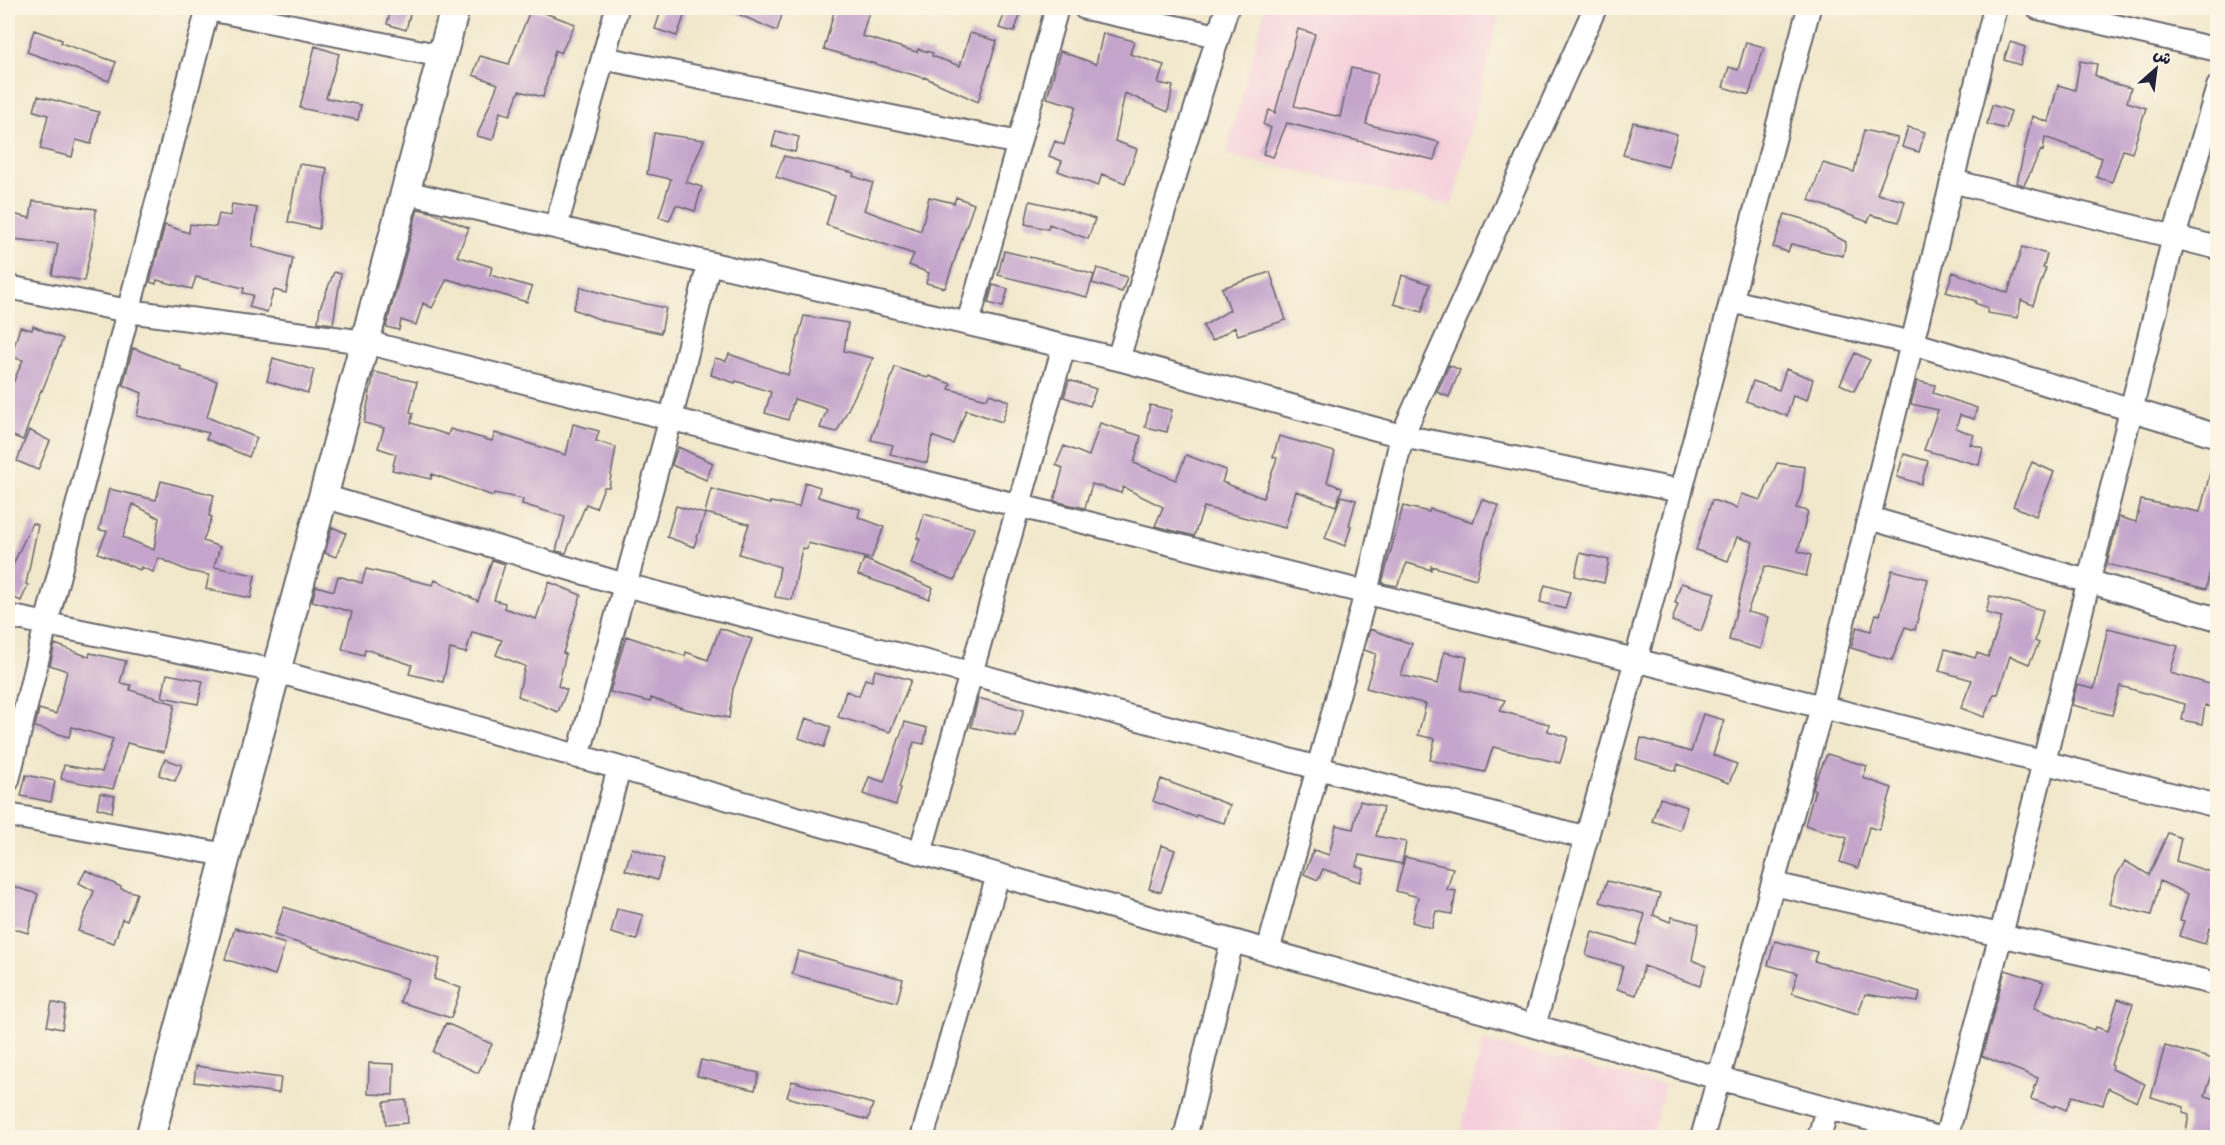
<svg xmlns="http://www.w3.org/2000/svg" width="2225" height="1145" font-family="Mynerve,'Playpen Sans Arabic',sans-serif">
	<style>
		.built { fill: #f5cfdb }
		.building { fill: #c5a5cc; fill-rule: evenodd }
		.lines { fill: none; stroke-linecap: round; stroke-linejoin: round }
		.minor-casing { stroke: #6a676e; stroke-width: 26 }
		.tertiary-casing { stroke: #6a676e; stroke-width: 32 }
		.minor { stroke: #fff; stroke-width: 22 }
		.tertiary { stroke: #fff; stroke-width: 28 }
	</style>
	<rect width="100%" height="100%" fill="#fcf5e5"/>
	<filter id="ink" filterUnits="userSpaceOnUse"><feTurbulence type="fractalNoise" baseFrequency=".0167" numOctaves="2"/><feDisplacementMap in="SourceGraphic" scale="12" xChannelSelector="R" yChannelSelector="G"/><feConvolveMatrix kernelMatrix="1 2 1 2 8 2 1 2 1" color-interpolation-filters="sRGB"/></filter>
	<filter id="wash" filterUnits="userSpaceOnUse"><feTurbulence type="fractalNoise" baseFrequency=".008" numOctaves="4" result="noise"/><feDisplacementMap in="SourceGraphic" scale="24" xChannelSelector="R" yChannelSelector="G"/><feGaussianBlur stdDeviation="1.35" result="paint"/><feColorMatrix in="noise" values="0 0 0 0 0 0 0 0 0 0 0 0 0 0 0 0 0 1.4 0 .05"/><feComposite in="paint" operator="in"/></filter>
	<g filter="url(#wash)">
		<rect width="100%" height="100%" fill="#f1e8cc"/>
		<path class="built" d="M1265,8H1501L1452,206L1226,155Z
			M1483,1041L1665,1085L1652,1137H1459Z"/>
		<g id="blocks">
			<path class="building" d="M531,8L575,24L561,53L555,50L543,97L519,91L510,115L500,112L493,140L477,136L498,84L473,75L480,56L509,64Z
				M662,8H687L677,36L655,29Z
				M724,8H784L777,31Z
				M835,8H870L862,36L917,52L918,49L933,53L932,56L960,66L970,33L997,41L978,102L924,77V78L824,49Z
				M1007,8H1023L1014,32L999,28Z
				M391,9L410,14L406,30L387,24Z
				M1298,29L1315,34L1294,106L1340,117L1351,68L1378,74L1366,124L1439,142L1434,160L1287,123L1273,157L1263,154L1271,128L1263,124L1269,110L1275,113Z
				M34,30L62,40L61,43L116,62L109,81L27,52Z
				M1103,33L1134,41L1130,54L1164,65L1158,83L1173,86L1168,112L1125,93L1115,141L1137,149L1125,183L1102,174L1098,186L1058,171L1062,161L1049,156L1055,141L1064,145L1076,106L1047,98L1060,51L1096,64Z
				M1746,42L1764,47L1749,95L1723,87L1729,67L1738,70Z
				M2010,42L2025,47L2020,65L2004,60Z
				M315,46L339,54L326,98L361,105L358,120L300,108Z
				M2080,61L2097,64L2095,75L2108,82L2131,88L2127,102L2146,108L2132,153L2123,150L2112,182L2096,177L2102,158L2045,137L2043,151L2041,150L2024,185L2017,183L2032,116L2048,122L2058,85L2075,90Z
				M38,96L99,112L91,144L76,140L72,157L40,149L48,115L34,111Z
				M1992,105L2011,111L2006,129L1987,124Z
				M1633,122L1677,134L1668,167L1623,155Z
				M1908,127L1925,132L1919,152L1902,147Z
				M1864,130L1898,138L1877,194L1905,201L1899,222L1871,215L1868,222L1809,200L1823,163L1854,172Z
				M776,131L799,137L795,152L772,146Z
				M654,133L704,140L686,182L702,187L695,211L676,205L669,221L659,217L671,179L647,174Z
				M784,156L854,173L853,176L873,183L864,210L921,231L929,197L954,203L956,197L974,204L945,288L926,283L929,273L909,265L914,254L826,225L835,196L776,177Z
				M299,164L327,168L319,229L288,222Z
				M33,201L96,209L94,234L84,281L52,275L58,244L13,239V237L8,236V213L30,218Z
				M1030,201L1066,209L1095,219L1088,239L1049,224L1048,229L1025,224Z
				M232,204L257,208L252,246L293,258L286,293L274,290L267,312L249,307L253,295L243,293L244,288L196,277L192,289L157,280L156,284L150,282L165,225L189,233L190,224L216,227L219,214L230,216Z
				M418,209L431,212L469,228L457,256L492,267L490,275L532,287L527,302L447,279L432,308L423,303L416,325L401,320L399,330L386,327Z
				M1785,214L1803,219L1846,242L1843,256L1791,244L1788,252L1773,247Z
				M2022,247L2047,254L2043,268H2046L2033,305L2021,300L2018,318L1987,313L1988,308L1975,303L1976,301L1946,292L1953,272L2008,293Z
				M1004,251L1064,265L1094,275L1087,297L998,275Z
				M1097,268L1127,277L1122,292L1092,283Z
				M334,272L341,274L333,324L318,322L320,308Z
				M1270,272L1286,320L1238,335L1235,327L1212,341L1203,326L1230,310L1222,288Z
				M1402,275L1430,284L1422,312L1394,304Z
				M993,285L1008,289L1003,307L988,303Z
				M581,287L622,299L666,308L661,333L604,321L573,309Z
				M804,316L848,323L844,351L873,358L837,432L820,428L827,409L794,399L788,420L765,413L771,392L736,381L735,383L711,375L715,358L726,361L729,354L788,375Z
				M33,326L63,339L42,391L41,390L23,440L8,434V394L23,360L11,357L20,327L32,330Z
				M133,348L181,367L180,370L217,381L207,417L257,438L249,457L206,439L209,433L137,416L142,393L123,385Z
				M1855,353L1870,360L1854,391L1840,384Z
				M273,358L314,370L308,393L267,381Z
				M1449,365L1460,370L1449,397L1437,392Z
				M895,367L928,378L929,376L951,384L949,389L987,399L989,394L1009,401L1002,422L966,410L953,444L932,436L927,463L890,454L893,445L871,440Z
				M1786,369L1813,379L1807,400L1793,395L1787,416L1746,401L1753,381L1779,390Z
				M374,372L417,382L410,412L413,413L411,423L448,435L450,429L492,441L495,433L566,455L573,424L599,431L596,441L616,447L609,487H604L596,508L586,504L566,553L556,551L565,517L522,504L523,499L494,493L493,496L432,474L431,479L392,470L396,454L378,448L384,428L364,423Z
				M1069,380L1096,389L1090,406L1064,397Z
				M1917,381L1935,385L1933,393L1977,408L1974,419L1960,415L1956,428L1974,435L1970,444L1983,448L1979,465L1924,450L1938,410L1911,404Z
				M1150,405L1172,410L1167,432L1145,427Z
				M1100,423L1141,436L1134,463L1176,480L1186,455L1226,470L1222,482L1263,498L1277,458L1273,457L1279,436L1335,452L1327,482L1342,488L1336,506L1296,491L1285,528L1204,507L1194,536L1155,526L1163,507L1123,487L1121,493L1092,484L1085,508L1054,501L1063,468L1056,465L1064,446L1089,456Z
				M29,430L50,441L38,470L17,461Z
				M678,447L713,463L706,480L672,465Z
				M1904,454L1928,461L1921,484L1897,477Z
				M2032,462L2054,472L2036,516L2013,506Z
				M1777,463L1805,467L1802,492L1796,508L1808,511L1798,551L1811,555L1806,576L1765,566L1747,612L1769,617L1761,649L1729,640L1753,542L1737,537L1728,561L1696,550L1712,500L1737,508L1741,494L1761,500Z
				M2212,465L2217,466V558L2213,557L2206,589L2107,564L2119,517L2136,522L2141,500L2200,512Z
				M161,481L214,495L209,516L212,517L203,541L220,547L214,567L255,575L251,598L206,589L209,575L188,571L159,558L153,572L141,567L140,570L98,553L107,531L99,530L109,489L156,500ZM133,504L159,518L154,550L123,537Z
				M805,482L820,487L818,497L860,509L858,517L884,527L871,559L808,543L807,549L802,548L792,600L775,597L780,567L739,554L749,524L705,513L711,489L770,504V502L799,507Z
				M1341,496L1356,500L1349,525L1351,526L1345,546L1325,538Z
				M1482,499L1499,506L1486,539L1476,579L1431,566V570L1407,563L1397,586L1382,583L1403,506L1429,512L1430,509L1473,522Z
				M676,506L705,514L694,547L667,537Z
				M924,514L974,528L955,580L911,564L920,539L917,538Z
				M32,523L38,525L26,584L28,585L21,601L8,595V576Z
				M332,527L346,533L336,557L325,553Z
				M1580,553L1609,560L1604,583L1575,576Z
				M864,559L933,588L929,599L858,575Z
				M492,560L505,564L494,600L505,603L504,608L536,619L549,582L581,595L563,653L566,654L558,686L567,690L558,712L518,696L525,666L496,655L502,640L472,632L466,653L450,649L443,682L409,674L412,665L365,649L364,655L342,649L352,612L312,601L316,586L334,591L338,576L362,583L366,569L433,585L435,580L478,601Z
				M1892,570L1928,579L1915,630L1905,627L1892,660L1851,648L1857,627L1871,631L1876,614L1880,615Z
				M1681,583L1715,593L1701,631L1672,621L1678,604L1675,603Z
				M1545,585L1570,592L1565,609L1540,602Z
				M1990,596L2043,610L2035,641L2039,643L2029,664L2010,656L1998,694H1994L1984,717L1961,708L1972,680L1939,671L1945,649L1975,658L1977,653L1988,657L2002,617L1986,613Z
				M720,628L752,639L733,689L729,718L685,709L651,698L650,702L610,692L626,636L685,656L686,652L708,660Z
				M2108,628L2178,646L2170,673L2217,686V709L2205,705L2202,724L2182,720L2185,704L2120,686L2112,715L2072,705L2077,685L2094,689Z
				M1370,629L1412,644L1401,675L1438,684L1444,652L1467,657L1461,690L1505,700L1500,711L1549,724L1548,731L1568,737L1560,763L1493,747L1485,772L1430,760L1435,739L1418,735L1426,704L1366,688L1376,654L1364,650Z
				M55,644L89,657L90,653L126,661L120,683L131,685L130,690L175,704L164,752L127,743L113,789L61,779L64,765L102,772L113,739L72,727L69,737L35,727L39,709L56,714L67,671L50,665Z
				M875,670L911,680L890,732L838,717L846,691L859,696L865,679L872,681Z
				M167,674L203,681L198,704L162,697Z
				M978,698L1024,710L1016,737L971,727Z
				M1703,714L1724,720L1713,755L1737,764L1729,783L1678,764L1676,771L1636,759L1641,738L1691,752Z
				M806,718L831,727L824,747L799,738Z
				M905,722L927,728L924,744L914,742L899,787L901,788L896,805L863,794L869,777L884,782Z
				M1827,754L1867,766L1863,778L1892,788L1879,830L1869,827L1858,868L1840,862L1847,838L1805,825L1815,790H1813L1815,782Z
				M165,759L182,765L175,781L159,775Z
				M26,775L55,781L51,802L21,796Z
				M1161,779L1230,805L1224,823L1196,815L1195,817L1153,801Z
				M100,793L115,796L112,812L97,808Z
				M1660,798L1687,807L1680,830L1652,821Z
				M1360,801L1383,807L1376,836L1406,842L1402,864L1359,855L1356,866L1364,869L1360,882L1323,869L1318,880L1304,874L1314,850L1329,855L1336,825L1353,829Z
				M2168,833L2181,838L2176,861L2217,874V930L2209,928L2205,944L2179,936L2184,921L2180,920L2188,894L2160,881L2151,915L2109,904L2116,877L2125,861L2149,875Z
				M1161,845L1175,850L1161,892L1149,889Z
				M632,848L664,859L657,880L625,870Z
				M1405,857L1453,868L1447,890L1456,891L1452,914L1436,911L1432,928L1412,922L1418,897L1396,891Z
				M86,870L121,887V889L137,893L127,921L122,919L114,943L78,931L94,891L79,883Z
				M1607,881L1660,894L1653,915L1670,922L1672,917L1699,924L1692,960L1706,966L1700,986L1644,966L1636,995L1617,989L1623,966L1586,955L1592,932L1636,945L1645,914L1600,902Z
				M8,885L38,894L28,933L8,927Z
				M284,907L440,959L434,979L461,988L451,1018L400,1002L408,979L274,935Z
				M617,909L643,915L637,940L611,933Z
				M235,928L285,944L275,975L225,959Z
				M1775,941L1817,952L1814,961L1920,992L1918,1002L1865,994L1858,1014L1792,993L1797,973L1768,965Z
				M798,951L903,979L897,1002L792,974Z
				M2005,970L2044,982L2034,1008L2095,1030L2096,1027L2108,1031L2118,999L2133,1004L2111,1065L2113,1066L2112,1069L2145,1084L2137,1102L2108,1088L2103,1105L2072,1096L2066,1110L2055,1105L2054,1107L2031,1099L2038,1078L1982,1056Z
				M52,1002L66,1006L62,1029L47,1026Z
				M446,1023L492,1044L478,1073L433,1052Z
				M2165,1046L2217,1060L2205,1096L2217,1099V1112L2210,1137H2185L2189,1115L2183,1113L2184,1107L2151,1097Z
				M701,1060L759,1073L755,1090L697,1076Z
				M369,1063L394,1064L393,1095L368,1094Z
				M196,1066L281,1078L279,1093L194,1082Z
				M792,1081L873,1104L868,1120L787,1097Z
				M406,1100L408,1123L386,1125L384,1102Z"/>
		</g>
	</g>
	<g filter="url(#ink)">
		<use href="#blocks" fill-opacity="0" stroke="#6a676e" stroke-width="1.5"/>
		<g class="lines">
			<defs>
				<path id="minor" d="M204,8L442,56
					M1085,8L1218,36
					M2038,8L2218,50
					M603,58L1019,143
					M1952,181L2218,248
					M405,192L1118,359L1402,436L1681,491
					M556,227L617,8
					M8,287L128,311L365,342L2218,806
					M1731,301L1912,343L2218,436
					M968,323L1057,8
					M1118,359L1227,8
					M323,496L625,585L970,673L1318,768L1587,838
					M1869,518L2218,619
					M8,616L276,671L1718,1078L1939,1138
					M578,757L671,418L709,263
					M8,780L46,624L208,8
					M8,815L226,855
					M920,853L1064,346
					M1773,884L2218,984
					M1268,951L1366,593L1402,436L1595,8
					M1534,1026L1636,660L1809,8
					M520,1138L619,768
					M922,1138L998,875
					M1185,1138L1232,941
					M1702,1138L1822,707L1995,8
					M1819,1138L1827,1108
					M1946,1138L2001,935L2174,237L2218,87"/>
				<path id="tertiary" d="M150,1138L455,8"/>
			</defs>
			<use href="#minor" class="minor-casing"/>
			<use href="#tertiary" class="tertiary-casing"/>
			<use href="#minor" class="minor"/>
			<use href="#tertiary" class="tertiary"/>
		</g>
	</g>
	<rect width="2225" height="1145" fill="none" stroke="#fcf5e5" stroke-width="30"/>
	<g transform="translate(2156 69) rotate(28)" stroke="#fcf5e5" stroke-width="4.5" paint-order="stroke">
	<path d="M0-4.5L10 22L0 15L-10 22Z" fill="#22223b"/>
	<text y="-9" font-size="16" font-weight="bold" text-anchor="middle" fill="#22223b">ش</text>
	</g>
</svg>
